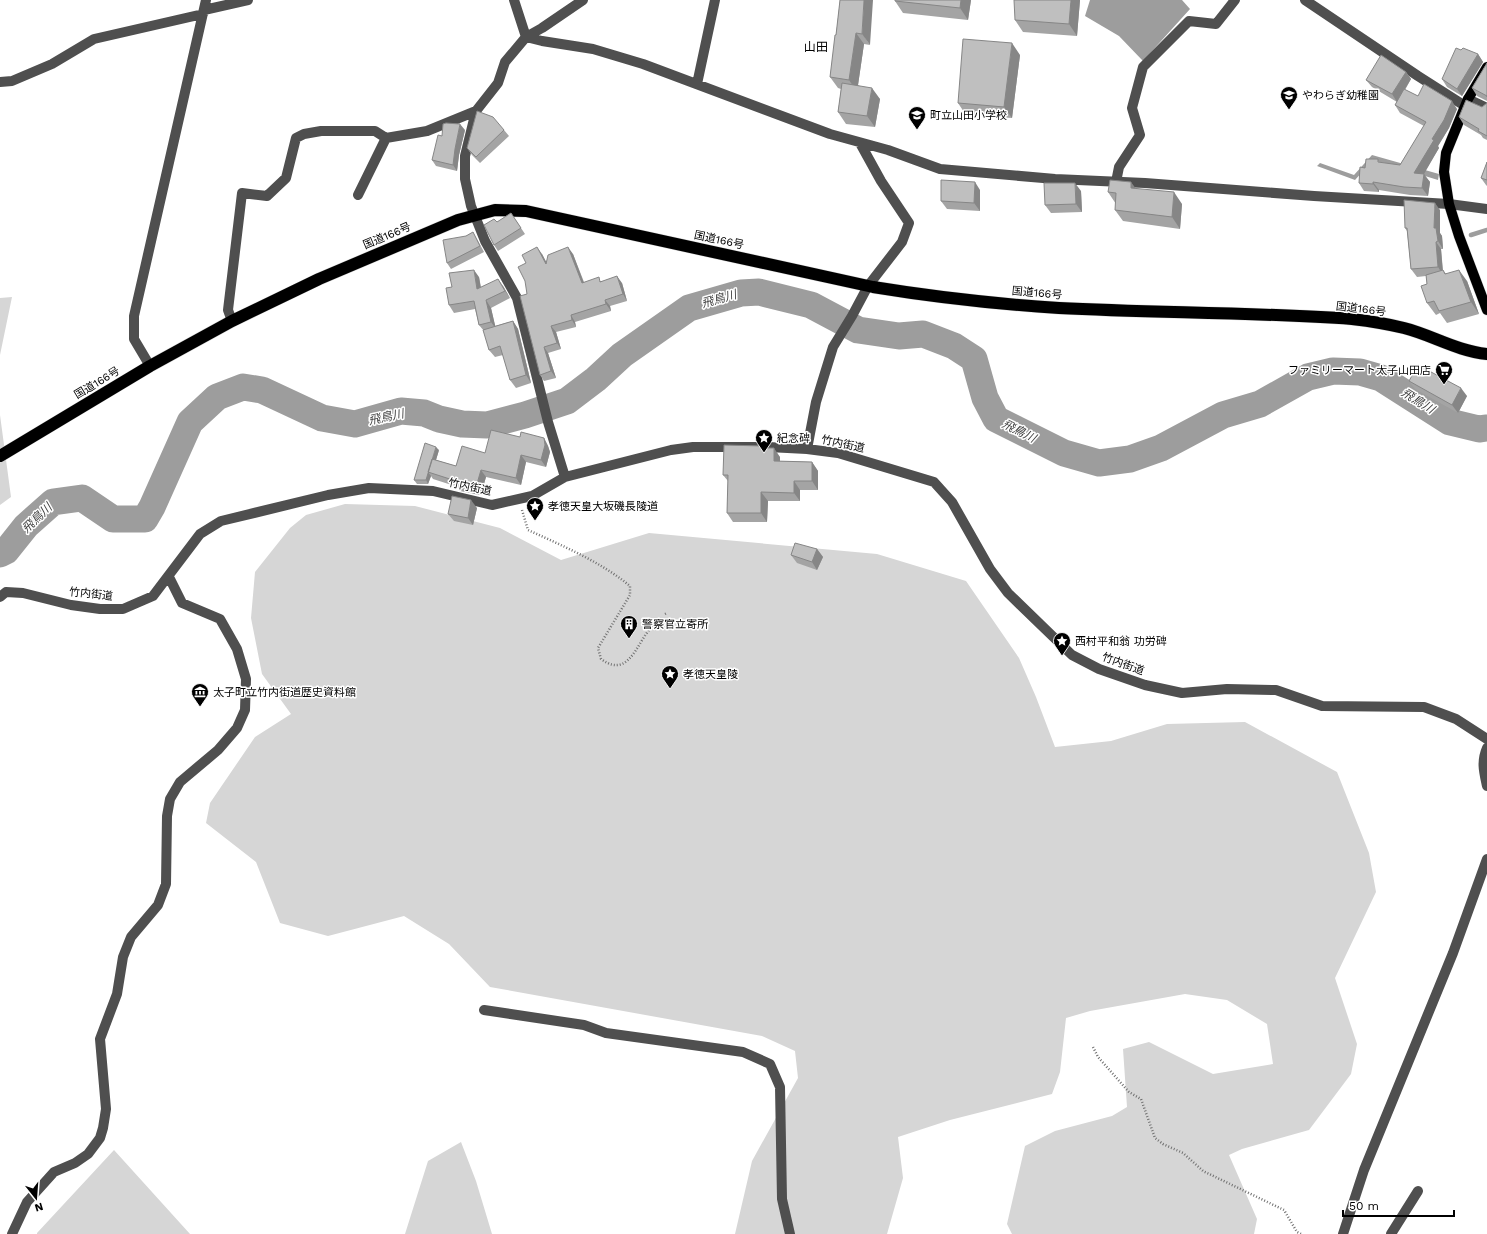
<svg xmlns="http://www.w3.org/2000/svg" width="1487" height="1234" font-family="'Work Sans','Noto Sans JP',sans-serif">
	<style>
		.green { fill: #d6d6d6 }
		.water { fill: #9d9d9d }
		.lines { fill: none; stroke-linecap: round; stroke-linejoin: round }
		.stream { stroke: #9d9d9d; stroke-width: 4.5 }
		.river { stroke: #9d9d9d; stroke-width: 27 }
		.major-casing { stroke: #dbdbdb; stroke-width: 11 }
		.highway-casing { stroke: #dbdbdb; stroke-width: 13 }
		.path { stroke: #717171; stroke-width: 2.5; stroke-dasharray: 1 2; stroke-linecap: butt }
		.minor { stroke: #4f4f4f; stroke-width: 10 }
		.major { stroke: #000; stroke-width: 10 }
		.highway { stroke: #000; stroke-width: 12 }
		.wall { fill: #a4a4a4 }
		.shaded-wall { fill: #868686 }
		.building { fill: #bfbfbf; stroke: #868686 }
		.labels { text-anchor: middle; dominant-baseline: central; stroke-width: 3; stroke-linejoin: round; paint-order: stroke }
		.poi-label { font-size: 11px; fill: #000; stroke: #fff; text-anchor: start }
		.street-label { font-size: 11px; fill: #000; stroke: #fff }
		.neighbourhood-label { font-size: 12px; fill: #000; stroke: #fff }
		.water-label { font-size: 12px; font-style: italic; fill: #3e3e3e; stroke: #fff }
	</style>
	<rect width="100%" height="100%" fill="#fff"/>
	<path class="green" d="M12,297L0,355V298Z
		M0,415L11,497L0,505Z
		M345,504L415,506L500,528L561,560L649,533L877,554L966,581L1019,658L1036,697L1055,747L1111,741L1167,724L1245,722L1337,772L1369,853L1376,892L1335,978L1357,1044L1351,1074L1309,1130L1242,1149L1229,1155L1257,1219L1254,1234H1012L1007,1224L1025,1146L1055,1131L1112,1116L1127,1107L1123,1049L1149,1042L1213,1074L1273,1064L1267,1024L1227,1000L1185,994L1090,1011L1066,1018L1060,1072L1052,1094L950,1120L898,1137L903,1178L887,1234H735L752,1161L798,1078L795,1051L762,1036L490,987L449,944L404,916L328,936L280,923L256,862L206,823L210,803L255,737L291,714L262,674L251,618L255,572L290,528L306,515Z
		M461,1142L476,1181L492,1234H405L428,1161Z
		M114,1150L190,1234H37V1233Z"/>
	<path class="water" d="M1090,0H1182L1190,9L1143,61L1119,36L1085,16Z
		M1372,155L1439,174L1438,180L1373,160L1355,180L1317,166L1320,163L1354,175Z"/>
	<g class="lines">
		<path class="stream" d="M1471,235L1487,230"/>
		<path class="river" d="M0,554L6,551L26,526L53,502L82,498L113,519H145L152,507L190,422L217,397L243,387L262,390L322,418L355,424L401,411L424,413L439,419L462,424L487,425L525,415L567,401L596,379L622,355L689,308L741,293L759,292L811,305L858,330L899,336L923,334L954,346L974,359L985,398L996,419L1064,453L1099,463L1130,459L1161,448L1223,415L1260,404L1308,377L1333,371L1360,372L1381,378L1450,422L1479,429L1487,428"/>
		<defs>
			<path id="major" d="M1487,67L1468,99L1446,153L1444,172L1449,204L1459,236L1487,310"/>
			<path id="highway" d="M0,456L150,366L232,321L319,279L458,220L495,210L526,211L873,287C934,297 997,304 1059,308C1156,313 1254,312 1352,319C1369,321 1388,324 1404,328C1432,335 1457,351 1487,354"/>
		</defs>
		<use href="#major" class="major-casing"/>
		<use href="#highway" class="highway-casing"/>
		<path class="path" d="M522,510L528,530C563,546 601,562 630,586V595L598,648L601,659C634,683 638,629 661,620
			M665,614L667,613
			M1093,1047L1098,1057L1129,1092L1141,1099L1155,1138L1163,1144L1183,1153L1203,1171L1284,1210L1297,1232L1301,1234"/>
		<path class="minor" d="M514,0L526,37
			M1305,0L1418,76L1465,106
			M204,10L248,0
			M526,37L542,41L593,49L643,64L830,134L888,150L940,169L1055,179L1145,183L1314,196L1449,204L1487,209
			M0,82L12,81L52,64L94,39L203,14
			M697,84L715,0
			M1468,99L1487,108
			M1116,182L1119,167L1140,135L1132,108L1143,67L1189,21L1216,24L1235,0
			M358,195L386,138L427,131L476,111
			M232,321L228,310L242,193L267,196L286,178L296,138L304,134L321,131H375L386,138
			M150,366L134,339V316L206,0
			M807,449L816,402L833,347L852,316L868,286L902,242L909,223L881,181L860,143
			M565,477L548,422L517,298L485,241L471,206L465,179V156L476,111L498,83L505,62L526,37L542,28L583,0
			M0,597L6,592L23,593L71,605L100,609H123L153,596L200,534L221,521L328,495L369,488L433,491L492,505L532,496L565,477L671,450L693,447H768L807,449L838,453L934,482L952,502L990,569L1008,593L1072,655L1099,669L1145,685L1182,693L1227,689L1276,690L1322,706L1424,707L1456,719L1487,739
			M1487,748C1481,762 1484,772 1487,786
			M484,1010L584,1025L606,1033L743,1052L770,1064L780,1087L782,1199L790,1234
			M12,1234L27,1202L54,1172L75,1163L88,1154L100,1138L103,1128L106,1109L100,1039L117,994L123,957L131,937L158,905L166,884L167,816L170,799L180,782L218,750L237,728L245,710L246,679L237,649L220,619L182,603L169,577
			M1343,1234L1364,1170L1453,953L1487,859
			M1391,1234L1418,1191"/>
		<use href="#major" class="major"/>
		<use href="#highway" class="highway"/>
	</g>
	<path class="wall" d="M840,0L870,45L864,44L858,85L880,99L875,127L846,124L838,112L841,89L838,88L830,77L836,35Z
		M895,0H971L968,20L903,13L895,1Z
		M1080,0L1077,36L1023,32L1015,20Z
		M1478,54L1483,62L1462,96L1447,87L1442,79Z
		M1020,55L1012,118L966,115L958,103Z
		M1487,63V101L1477,96L1472,88Z
		M1406,72L1411,79L1405,90L1418,96L1457,109L1449,128L1438,146L1439,148L1423,174L1430,182L1428,196L1410,195L1379,190V192L1364,191L1359,183L1365,168L1380,162L1400,165L1424,126L1400,113L1395,105L1397,102L1372,87L1366,80Z
		M1487,103V140L1483,138L1481,135L1464,125L1459,117L1482,107Z
		M465,130L459,155L457,171L436,166L432,160Z
		M504,130L509,136L480,163L472,155L467,148Z
		M1487,162V186L1486,185L1481,178Z
		M1136,189L1182,204L1180,229L1123,221L1115,210L1116,204L1108,192Z
		M980,190V211L947,209L941,201Z
		M1081,191L1082,212L1051,213L1045,205Z
		M1440,210V233L1442,236L1443,249H1441L1443,270L1446,274L1467,281L1479,314L1447,323L1440,313L1436,315L1427,303V284L1426,276L1417,277L1411,269L1407,231L1405,228Z
		M511,213L525,234L498,251L494,245L497,222Z
		M473,232L477,239L484,252L451,269L447,263L466,236Z
		M542,254L546,262L573,254L584,282L601,281L622,283L627,301L610,306L611,311L575,322L576,327L556,332L561,349L548,353L556,378L544,381L540,375L527,294L526,263Z
		M479,277L481,287L503,286L510,298L491,308L495,326L513,321L518,329L531,383L516,388L510,380L503,355L495,357L489,350L484,331L479,325L475,309L454,313L449,305L452,287Z
		M1409,381L1467,396L1458,413L1415,389Z
		M520,437L544,438L548,446L550,452L546,467L526,462L521,485L486,477L481,494L480,493L479,495L460,491L458,487L433,479L431,476L428,484H417L414,480L439,450L436,460L456,466Z
		M764,448L780,457V461L812,462L818,471V490H800V501H768L767,522H733L727,513L728,481L723,475Z
		M477,508L473,525L454,521L448,514Z
		M817,549L823,557L817,570L797,563L791,555Z"/>
	<path class="shaded-wall" d="M864,0H873L870,45L862,34Z
		M961,0H971L968,20L960,8Z
		M1071,0H1080L1077,36L1069,24Z
		M856,33L864,44L857,92L849,80Z
		M1012,43L1020,55L1012,118L1004,107Z
		M1478,54L1483,62L1462,96L1457,89Z
		M1406,72L1411,79L1397,102L1392,94Z
		M872,88L880,99L875,127L867,116Z
		M1452,101L1457,109L1449,128L1438,146L1439,148L1420,181L1414,173Z
		M460,124L465,130L459,155L457,171L453,165L455,149Z
		M1424,174L1430,182L1428,196L1422,188Z
		M975,182L980,190V211L974,203Z
		M1131,182L1139,193L1131,188Z
		M1373,182L1379,190V192L1373,184Z
		M1075,183L1081,191L1082,212L1076,204Z
		M1174,192L1182,204L1180,229L1172,217Z
		M1435,203L1440,210V233L1442,236L1443,249L1438,241L1434,228Z
		M1436,242L1441,249L1443,275L1438,267Z
		M537,247L542,254L551,271L546,264Z
		M568,247L573,254L586,289L582,283Z
		M474,270L479,277L482,296L477,289Z
		M1459,270L1467,281L1479,314L1471,302Z
		M617,276L622,283L627,301L623,294Z
		M498,279L503,286L510,298L505,291Z
		M486,300L491,308L496,329L491,322Z
		M605,300L610,306L611,311L606,304Z
		M571,315L575,322L576,327L572,320Z
		M513,321L518,329L531,383L526,375Z
		M551,326L556,332L561,349L557,343Z
		M544,347L548,353L556,378L551,371Z
		M1461,388L1467,396L1458,413L1452,405Z
		M544,438L548,446L550,452L546,467L541,460Z
		M436,447L439,450L432,473L428,472L431,476L428,484L426,480Z
		M774,448L780,457V470L774,461Z
		M521,455L526,462L521,485L516,478Z
		M812,462L818,471V490L812,481Z
		M481,470L486,477L481,494L476,487Z
		M794,481L800,490V501L794,493Z
		M475,486L480,493L479,495L474,488Z
		M761,492L768,501L767,522L761,513Z
		M471,500L477,508L473,525L468,518Z
		M817,549L823,557L817,570L812,562Z"/>
	<path class="building" d="M840,0H864L862,34L856,33L849,80L830,77L835,35H836Z
		M895,0H961L960,8L895,1Z
		M1014,0H1071L1069,24L1015,20Z
		M963,39L1012,43L1004,107L958,103Z
		M1456,48L1461,50L1463,48L1478,54L1457,89L1442,79Z
		M1381,55L1406,72L1392,94L1366,80Z
		M1487,63V97V96L1472,88Z
		M842,83L872,88L867,116L838,112Z
		M1424,84L1452,101L1444,120L1432,139L1434,140L1414,173L1424,174L1422,188L1404,187L1373,182V184L1359,183L1360,167L1365,168L1366,159H1378V162L1400,165L1426,122L1395,105L1404,89L1418,96Z
		M1466,100L1482,107L1487,103V136L1478,131L1479,129L1459,117Z
		M477,111L493,117L504,130L476,157L467,148Z
		M446,123L460,124L455,149L453,165L432,160L438,135L442,136L443,124Z
		M1487,162V180L1481,178Z
		M941,180L975,182L974,203L941,201Z
		M1110,180L1131,182V188L1174,192L1172,217L1115,210L1116,193L1108,192Z
		M1044,183H1075L1076,204L1045,205Z
		M1404,200L1435,203L1434,228H1436L1438,241L1436,242L1438,267L1411,269L1407,228H1405Z
		M511,213L521,228L494,245L484,225L494,219L497,222Z
		M473,232L480,246L447,263L443,240L466,236Z
		M537,247L546,264L548,255L568,247L582,283L599,277L600,282L617,276L623,294L605,300L606,304L571,315L572,320L551,326L557,343L544,347L551,371L540,375L520,296L527,294L525,281L518,267L526,263L522,255Z
		M474,270L477,289L498,279L505,291L486,300L491,322L479,325L474,301L449,305L446,288L452,287L449,273Z
		M1443,270L1445,274L1459,270L1471,302L1439,311L1434,301L1427,303L1421,286L1427,284L1426,275Z
		M513,321L526,375L510,380L500,346L489,350L483,330Z
		M1418,365L1461,388L1452,405L1409,381Z
		M491,430L520,437L521,432L544,438L545,445L541,460L521,455L516,478L481,470L476,487L475,486L474,488L455,484L456,481L428,472L432,459L456,466L462,446L485,453Z
		M425,443L436,447L426,480H414Z
		M724,445L763,446V448H774V461L812,462V481H794V493L761,492V513H727L728,475H723Z
		M452,496L471,500L468,518L448,514Z
		M795,543L817,549L812,562L791,555Z"/>
	<defs>
		<symbol id="school-pin" viewBox="-11 -11 22 30"><path d="M0 17L-7.5 6A9.5 9.5 0 1 1 7.5 6Z" fill="#000" stroke="#fff"/><path d="M0-5L7-2L0 1L-7-2ZM-4 1L0 2.5L4 1V4Q0 6-4 4Z" fill="#fff"/></symbol>
		<symbol id="supermarket-pin" viewBox="-11 -11 22 30"><path d="M0 17L-7.5 6A9.5 9.5 0 1 1 7.5 6Z" fill="#000" stroke="#fff"/><path d="M-6-5.5h2.5l.6 2H6L4.5 2H-2.5L-4.4-4H-6ZM-1.5 3.2a1.3 1.3 0 1 0 .1 0ZM3 3.2a1.3 1.3 0 1 0 .1 0Z" fill="#fff"/></symbol>
		<symbol id="sight-pin" viewBox="-11 -11 22 30"><path d="M0 17L-7.5 6A9.5 9.5 0 1 1 7.5 6Z" fill="#000" stroke="#fff"/><path d="M0-6L1.8-2.2L6-1.7L2.9 1.2L3.7 5.4L0 3.3L-3.7 5.4L-2.9 1.2L-6-1.7L-1.8-2.2Z" fill="#fff"/></symbol>
		<symbol id="building-pin" viewBox="-11 -11 22 30"><path d="M0 17L-7.5 6A9.5 9.5 0 1 1 7.5 6Z" fill="#000" stroke="#fff"/><path d="M-4-6H4V6H1V3H-1V6H-4ZM-2.5-4.3h1.7v1.8h-1.7ZM.8-4.3h1.7v1.8H.8ZM-2.5-1h1.7V.8h-1.7ZM.8-1h1.7V.8H.8Z" fill="#fff"/></symbol>
		<symbol id="museum-pin" viewBox="-11 -11 22 30"><path d="M0 17L-7.5 6A9.5 9.5 0 1 1 7.5 6Z" fill="#000" stroke="#fff"/><path d="M0-6L6-3V-2H-6V-3ZM-5-1h2V3h-2ZM-1-1h2V3h-2ZM3-1h2V3H3ZM-6 4H6V6H-6Z" fill="#fff"/></symbol>
	</defs>
	<g fill-rule="evenodd">
		<use href="#school-pin" x="1279" y="85" width="20" height="27"/>
		<use href="#school-pin" x="907" y="105" width="20" height="27"/>
		<use href="#supermarket-pin" x="1434" y="360" width="20" height="27"/>
		<use href="#sight-pin" x="754" y="428" width="20" height="27"/>
		<use href="#sight-pin" x="525" y="496" width="20" height="27"/>
		<use href="#building-pin" x="619" y="614" width="20" height="27"/>
		<use href="#sight-pin" x="1052" y="631" width="20" height="27"/>
		<use href="#sight-pin" x="660" y="664" width="20" height="27"/>
		<use href="#museum-pin" x="190" y="682" width="20" height="27"/>
	</g>
	<g class="labels">
		<g class="poi-label">
			<text x="1302" y="95">やわらぎ幼稚園</text>
			<text x="930" y="115">町立山田小学校</text>
			<text x="1431" y="370" text-anchor="end">ファミリーマート太子山田店</text>
			<text x="777" y="438">紀念碑</text>
			<text x="548" y="506">孝徳天皇大坂磯長陵道</text>
			<text x="642" y="624">警察官立寄所</text>
			<text x="1075" y="641">西村平和翁 功労碑</text>
			<text x="683" y="674">孝徳天皇陵</text>
			<text x="213" y="692">太子町立竹内街道歴史資料館</text>
		</g>
		<g class="street-label">
			<text transform="translate(387 236) rotate(-23)">国道166号</text>
			<text transform="translate(719 240) rotate(12)">国道166号</text>
			<text transform="translate(1037 293) rotate(5)">国道166号</text>
			<text transform="translate(1361 309) rotate(7)">国道166号</text>
			<text transform="translate(97 383) rotate(-31)">国道166号</text>
			<text transform="translate(843 444) rotate(12)">竹内街道</text>
			<text transform="translate(470 487) rotate(12)">竹内街道</text>
			<text transform="translate(91 594) rotate(6)">竹内街道</text>
			<text transform="translate(1123 664) rotate(20)">竹内街道</text>
		</g>
		<g class="neighbourhood-label">
			<text x="816" y="47">山田</text>
		</g>
		<g class="water-label">
			<text transform="translate(719 299) rotate(-16)">飛鳥川</text>
			<text transform="translate(1418 401) rotate(32)">飛鳥川</text>
			<text transform="translate(386 417) rotate(-12)">飛鳥川</text>
			<text transform="translate(1019 431) rotate(27)">飛鳥川</text>
			<text transform="translate(37 518) rotate(-44)">飛鳥川</text>
		</g>
	</g>
	<g transform="translate(36 1198) rotate(163)" stroke="#ffffff" stroke-width="3" paint-order="stroke">
	<path d="M0-3L7 15L0 10L-7 15Z" fill="#000000"/>
	<text y="-6" font-size="11" font-weight="bold" text-anchor="middle" fill="#000000">N</text>
	</g>
	<path d="M1343 1210v6h111v-6" fill="none" stroke="#000000" stroke-width="2"/>
	<text x="1349" y="1210" font-size="12" fill="#000000" stroke="#ffffff" stroke-width="3" paint-order="stroke">50 m</text>
</svg>
